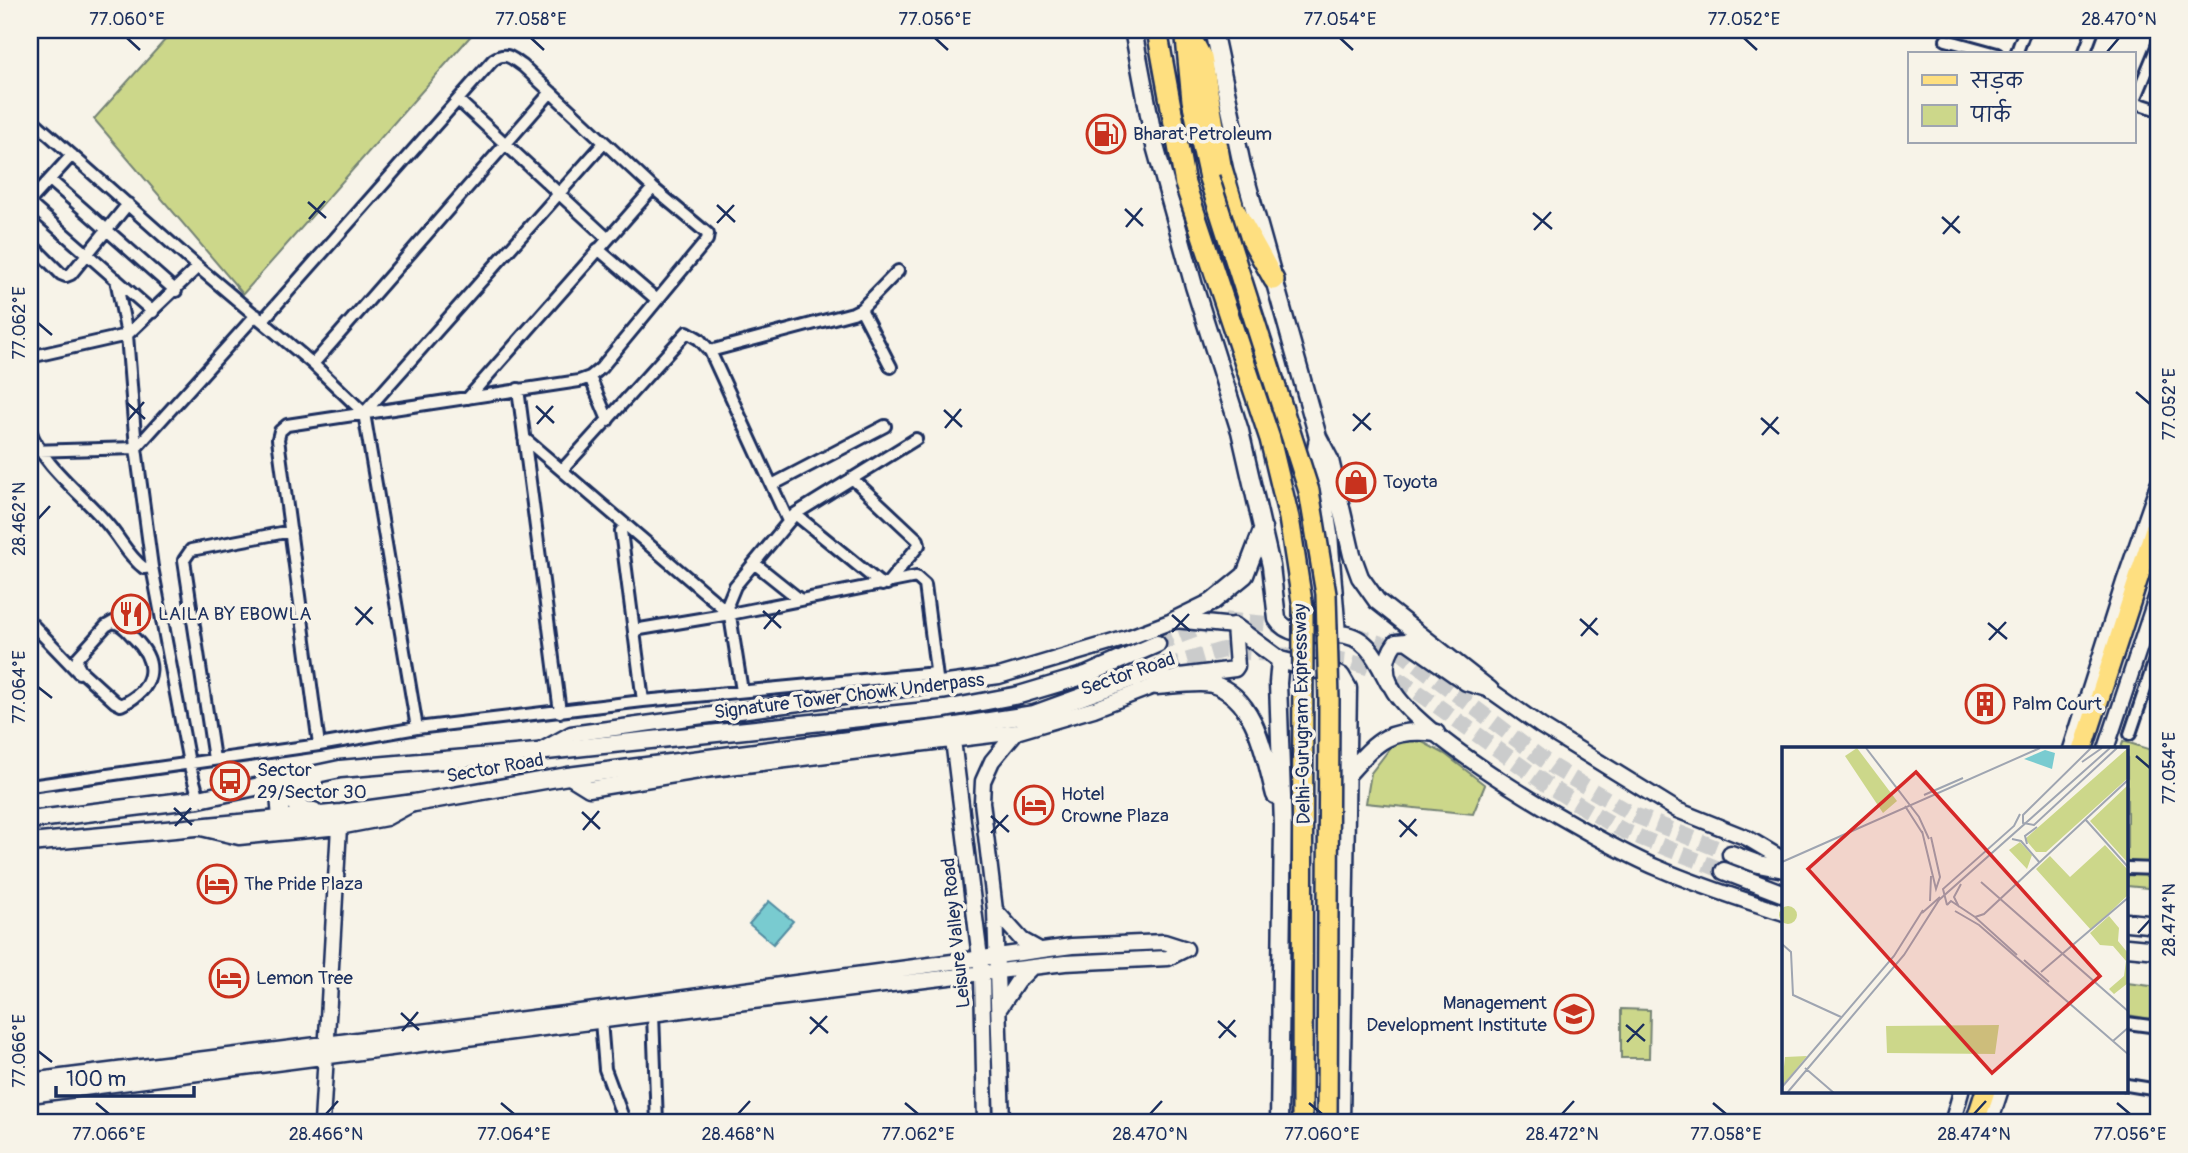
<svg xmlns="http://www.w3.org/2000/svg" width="2188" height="1153" font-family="Pangolin,'Playpen Sans Deva',sans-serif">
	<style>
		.green { fill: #ccd78a; stroke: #748374; stroke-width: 2 }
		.water { fill: #79cbd0; stroke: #538da2; stroke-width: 2 }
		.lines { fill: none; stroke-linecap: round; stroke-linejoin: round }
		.secondary-tunnel { stroke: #cbcccc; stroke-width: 16; stroke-dasharray: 16 8; stroke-linecap: butt }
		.minor-casing { stroke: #1b2f5e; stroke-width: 16 }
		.tertiary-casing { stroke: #1b2f5e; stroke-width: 19 }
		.secondary-casing { stroke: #1b2f5e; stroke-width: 21 }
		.primary-casing { stroke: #1b2f5e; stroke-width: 23 }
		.motorway-casing { stroke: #1b2f5e; stroke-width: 24 }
		.minor { stroke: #f7f3e8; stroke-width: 10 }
		.tertiary { stroke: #f7f3e8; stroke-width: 14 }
		.secondary { stroke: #f7f3e8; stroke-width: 16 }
		.primary { stroke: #fedf80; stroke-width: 18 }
		.motorway { stroke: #fedf80; stroke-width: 19 }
		.motorway-bridge-casing { stroke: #1b2f5e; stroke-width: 24; stroke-linecap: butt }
		.motorway-bridge { stroke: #fedf80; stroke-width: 19 }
		.ticks { fill: none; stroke: #1b2f5e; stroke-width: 2.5 }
		.labels { text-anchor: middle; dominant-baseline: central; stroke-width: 7; stroke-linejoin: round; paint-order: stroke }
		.poi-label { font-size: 19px; fill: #1b2f5e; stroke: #f7f3e8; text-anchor: start }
		.street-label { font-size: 19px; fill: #1b2f5e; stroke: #f7f3e8 }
		.inset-road { fill: none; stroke: #9fa5b1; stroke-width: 2 }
		.view { fill: #d62828; fill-opacity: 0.15; stroke: #d62828; stroke-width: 3.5 }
		.inset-edge { fill: none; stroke: #1b2f5e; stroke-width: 3.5 }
		.neatline { fill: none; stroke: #1b2f5e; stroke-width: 2.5 }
		.ticks-label { font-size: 18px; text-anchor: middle; fill: #1b2f5e }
	</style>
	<rect width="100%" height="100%" fill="#f7f3e8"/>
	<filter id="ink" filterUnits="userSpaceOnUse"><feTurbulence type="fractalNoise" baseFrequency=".0143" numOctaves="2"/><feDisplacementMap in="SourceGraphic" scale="14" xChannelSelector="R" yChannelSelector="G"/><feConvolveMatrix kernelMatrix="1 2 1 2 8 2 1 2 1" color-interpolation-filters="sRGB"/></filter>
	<g filter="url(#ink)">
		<path class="green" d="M174,30H476L243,294L94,119Z
			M1413,737L1445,754L1485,785L1473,814L1366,803L1371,773L1394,743Z
			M2123,741L2158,752V889L2127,886V749H2121Z
			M2127,983L2158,987V1020L2127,1015Z
			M1621,1009L1650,1010L1649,1058H1621Z"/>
		<path class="water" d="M769,901L793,921L773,944L749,924Z"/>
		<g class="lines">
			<path class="secondary-tunnel" d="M1353,634L1398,650L1553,767L1632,814L1731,854
				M1157,644L1221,620L1293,626
				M1164,667L1223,650L1347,661L1388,673L1425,697L1546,784L1586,809L1624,831L1724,871"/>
			<defs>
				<path id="minor" d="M1946,40L1997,54
					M2016,54L2025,30
					M2084,54L2093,30
					M458,100L607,238
					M2134,102L2158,44
					M2134,102L2158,110
					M30,118L198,267L313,364L364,413L417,728
					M50,180L176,291
					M30,201L72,155
					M30,204L153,312
					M30,243L61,274L66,276L71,274L128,204
					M598,249L656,299
					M116,279L127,335L136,448L152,567L189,763L199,799
					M861,309L891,367
					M263,320L493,60C507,51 511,58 523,66L653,188L708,234L707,240L601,368L590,377L579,381L287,425L280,431L278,439L319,745
					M710,351L853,313L861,309L898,271
					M30,357L127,335L198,267
					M313,364L551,92
					M590,377L608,420
					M518,389L560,712
					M468,398L653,188
					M364,413L604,143
					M30,430C42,466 86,497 109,526C121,540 129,557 144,568L152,567
					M524,438L730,614
					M30,451L136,448L256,315
					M562,470L687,332L699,339L710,351L788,521
					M852,478L918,540L919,545L887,584
					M772,485L885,426
					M795,514L882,585
					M621,531L643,701
					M754,563L799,599
					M30,622L79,673
					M113,622C123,624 128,632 135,639C160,664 154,690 121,705L115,702L81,671L77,664L78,657L106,626Z
					M634,630L730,614L916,577L925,585L937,678
					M742,691L728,603L735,586L795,514L916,439
					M2130,734L2158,651
					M214,759L184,560L191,550L291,531
					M30,786L319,745L417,728L643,701L936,673
					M2127,868L2158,869
					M653,1014L657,1123
					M601,1021L605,1069L625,1123
					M2127,1023L2158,1027
					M2127,1085L2158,1090"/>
				<path id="tertiary" d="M953,740L982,974L985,1123
					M2071,749L2124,582L2158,485
					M2106,749L2158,592
					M542,750L571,734L999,676L1130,637L1175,620L1234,626L1237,666L1235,669L1180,676L1094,709L1016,732L705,770L589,789L568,776
					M201,828L239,837L339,827L386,818L412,804
					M1784,860L1747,838L1677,810L1541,726L1490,690L1466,683L1406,641L1396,642C1387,654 1384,666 1389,681C1404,733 1605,846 1658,868C1699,886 1741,899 1784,913
					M995,910L1022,940L1040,950
					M999,1009L1017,982L1032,967
					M30,1081L580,1012L1072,946L1164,942L1186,949
					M30,1095L713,1006L1065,963L1168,958L1186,949
					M322,1123L339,827
					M1002,1123L995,910L982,802L983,781L992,761L1016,732
					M1952,1123L1961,1092
					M1990,1123L2000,1092"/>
				<path id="secondary" d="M1133,30L1155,146L1194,286L1240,431L1271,566L1277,619C1288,638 1318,633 1337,634L1329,534L1316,450L1318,437
					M1213,30L1242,165L1318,437L1330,460L1352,555L1360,577L1377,601L1490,690
					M1175,620L1212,602L1245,575L1263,528
					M1234,626L1280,660L1341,676L1348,688L1341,1123
					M1337,634C1367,634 1377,660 1389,683
					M1157,686C1172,685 1199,681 1212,684C1257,697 1265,758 1275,795
					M1345,777C1376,743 1386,727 1436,733
					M314,780L298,788L292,798C295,809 304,810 314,811
					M278,782L281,819
					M30,820L199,799L340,769L537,752L945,709L1019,695L1086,675L1157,644
					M30,843L341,813L414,803L568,776L950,727L1034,714L1164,667
					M1731,854L1758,864L1784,869
					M1724,871L1784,894
					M2127,922L2158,925
					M2127,947L2158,950
					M1279,1123L1283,825L1278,683L1280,660"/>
				<path id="primary" d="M2083,749L2158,518
					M1975,1123L1985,1092"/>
				<path id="motorway" d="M1157,30L1185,184
					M1187,30L1202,58L1221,165L1234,208L1274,280
					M1186,38L1192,100L1209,178"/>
			</defs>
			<use href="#minor" class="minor-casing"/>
			<use href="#tertiary" class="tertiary-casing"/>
			<use href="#secondary" class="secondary-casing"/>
			<use href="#primary" class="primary-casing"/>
			<use href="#motorway" class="motorway-casing"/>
			<use href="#minor" class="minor"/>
			<use href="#tertiary" class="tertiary"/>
			<use href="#secondary" class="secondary"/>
			<use href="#primary" class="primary"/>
			<use href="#motorway" class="motorway"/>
			<defs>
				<path id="motorway-bridge" d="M1209,178L1309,491L1326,594L1329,700L1327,1123
					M1185,184L1270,439L1289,518L1303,608L1302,1123"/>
			</defs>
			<use href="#motorway-bridge" class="motorway-bridge-casing"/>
			<use href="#motorway-bridge" class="motorway-bridge"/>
		</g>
	</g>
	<path class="ticks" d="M127,38L140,50M531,38L544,50M935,38L948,50M1340,38L1353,50M1744,38L1757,50M2107,52L2119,38M308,202L326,218M717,205L735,222M1125,209L1143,226M1533,213L1552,229M1942,217L1960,233M309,219L325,201M717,223L734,205M1126,227L1142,208M1534,230L1551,212M1943,234L1959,216M38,323L52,335M2136,392L2150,404M127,403L145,419M536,406L554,423M944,410L962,427M1353,414L1371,430M1761,418L1779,434M128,420L144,402M537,424L553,406M945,428L961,409M1353,431L1370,413M1762,435L1778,417M38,519L50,506M355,607L373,624M763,611L781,628M1172,615L1190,631M1580,619L1598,635M1988,623L2007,639M356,625L372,607M764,629L780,610M1172,632L1189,614M1581,636L1597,618M1989,640L2006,622M38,687L52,698M2136,756L2150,768M174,808L192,825M582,812L600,829M991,816L1009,832M1399,820L1417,836M175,826L191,808M583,830L599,811M991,833L1008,815M1400,837L1416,819M2138,933L2150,920M401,1013L419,1030M810,1017L828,1033M1218,1021L1236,1037M1626,1025L1645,1041M402,1031L418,1012M810,1034L827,1016M1219,1038L1235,1020M1627,1042L1644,1024M38,1051L52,1062M96,1103L109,1114M501,1103L514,1114M905,1103L918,1114M1309,1103L1322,1114M1713,1103L1726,1114M2117,1103L2130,1114M326,1114L338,1101M738,1114L750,1101M1150,1114L1162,1101M1562,1114L1574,1101M1974,1114L1986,1101"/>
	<defs>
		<symbol id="fuel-ring" viewBox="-11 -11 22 22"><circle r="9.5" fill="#f7f3e8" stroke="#c8321e" stroke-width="1.5"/><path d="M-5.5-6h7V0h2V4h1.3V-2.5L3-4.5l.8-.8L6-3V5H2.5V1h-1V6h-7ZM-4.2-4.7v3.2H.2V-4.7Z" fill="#c8321e"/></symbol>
		<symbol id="shop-ring" viewBox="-11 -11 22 22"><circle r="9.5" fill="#f7f3e8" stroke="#c8321e" stroke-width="1.5"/><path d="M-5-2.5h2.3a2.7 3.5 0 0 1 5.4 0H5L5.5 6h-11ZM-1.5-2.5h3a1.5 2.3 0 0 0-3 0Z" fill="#c8321e"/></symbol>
		<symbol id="restaurant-ring" viewBox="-11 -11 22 22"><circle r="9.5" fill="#f7f3e8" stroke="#c8321e" stroke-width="1.5"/><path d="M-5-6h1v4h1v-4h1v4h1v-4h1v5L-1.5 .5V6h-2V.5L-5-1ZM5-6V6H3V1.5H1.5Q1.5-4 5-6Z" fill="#c8321e"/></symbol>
		<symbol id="building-ring" viewBox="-11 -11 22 22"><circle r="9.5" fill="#f7f3e8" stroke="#c8321e" stroke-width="1.5"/><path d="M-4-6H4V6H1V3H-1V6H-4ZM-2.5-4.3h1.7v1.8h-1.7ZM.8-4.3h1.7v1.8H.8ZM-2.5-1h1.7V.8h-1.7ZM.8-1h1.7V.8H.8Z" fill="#c8321e"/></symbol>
		<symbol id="bus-ring" viewBox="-11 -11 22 22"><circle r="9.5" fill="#f7f3e8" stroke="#c8321e" stroke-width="1.5"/><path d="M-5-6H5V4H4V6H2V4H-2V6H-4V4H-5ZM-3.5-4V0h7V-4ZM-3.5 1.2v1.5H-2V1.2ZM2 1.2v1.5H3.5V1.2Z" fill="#c8321e"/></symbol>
		<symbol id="hotel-ring" viewBox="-11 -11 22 22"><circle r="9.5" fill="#f7f3e8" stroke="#c8321e" stroke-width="1.5"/><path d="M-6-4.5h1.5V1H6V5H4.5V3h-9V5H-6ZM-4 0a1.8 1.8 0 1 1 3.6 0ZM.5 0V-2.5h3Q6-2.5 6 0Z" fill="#c8321e"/></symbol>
		<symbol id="university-ring" viewBox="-11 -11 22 22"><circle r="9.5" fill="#f7f3e8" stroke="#c8321e" stroke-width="1.5"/><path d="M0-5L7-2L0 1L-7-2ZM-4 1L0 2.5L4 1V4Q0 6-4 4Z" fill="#c8321e"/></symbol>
	</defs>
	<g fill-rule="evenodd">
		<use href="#fuel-ring" x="1084" y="112" width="44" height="44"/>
		<use href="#shop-ring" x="1334" y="460" width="44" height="44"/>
		<use href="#restaurant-ring" x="109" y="592" width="44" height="44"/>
		<use href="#building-ring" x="1963" y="682" width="44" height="44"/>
		<use href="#bus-ring" x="208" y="759" width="44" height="44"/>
		<use href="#hotel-ring" x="1012" y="783" width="44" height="44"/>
		<use href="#hotel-ring" x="195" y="862" width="44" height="44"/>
		<use href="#hotel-ring" x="207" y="956" width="44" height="44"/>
		<use href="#university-ring" x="1552" y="992" width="44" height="44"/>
	</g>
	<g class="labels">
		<g class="poi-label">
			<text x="1133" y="134">Bharat Petroleum</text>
			<text x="1383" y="482">Toyota</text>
			<text x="158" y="614">LAILA BY EBOWLA</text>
			<text x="2012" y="704">Palm Court</text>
			<text x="257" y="770">Sector<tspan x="257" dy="22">29/Sector 30</tspan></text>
			<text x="1061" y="794">Hotel<tspan x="1061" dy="22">Crowne Plaza</tspan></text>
			<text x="244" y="884">The Pride Plaza</text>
			<text x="256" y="978">Lemon Tree</text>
			<text x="1547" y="1003" text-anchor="end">Management<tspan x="1547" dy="22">Development Institute</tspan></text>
		</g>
		<g class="street-label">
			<text transform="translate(1128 674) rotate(-19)">Sector Road</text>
			<text transform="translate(849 696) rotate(-7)">Signature Tower Chowk Underpass</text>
			<text transform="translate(1302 714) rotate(-91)">Delhi-Gurugram Expressway</text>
			<text transform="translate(495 768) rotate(-10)">Sector Road</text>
			<text transform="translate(956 933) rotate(-96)">Leisure Valley Road</text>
		</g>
	</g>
	<g transform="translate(1782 747)">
		<rect width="346" height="346" fill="#f7f3e8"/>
		<path d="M75,1L115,54L101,66L63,9ZM346,1V31L264,105H254L243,92ZM346,38V116L308,74ZM238,95L250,108L245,122L227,103ZM323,98L346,123V148L309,183L254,122L268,109L288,130ZM-3 168a9 9 0 1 1 18 0a9 9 0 1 1-18 0ZM327,169L337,181L336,194L346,206V236L332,247L327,242L342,229L344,214L331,199L318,198L308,186ZM217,278L213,307L105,306L104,279ZM25,309L0,339L3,310Z" fill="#ccd78a"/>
		<path d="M263,3L273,6L270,22L242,12Z" fill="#79cbd0"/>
		<path class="inset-road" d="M84,1L137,70L147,92M309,1L241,68V76L252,78L335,1M300,15L320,1M142,48L181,31M123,59L141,87M303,72L347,121M140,84L154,142L158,130L149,90M230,92L239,94L258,116M245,97L243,89L255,80M0,115L258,1M199,135L347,265M148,154L149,129M165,158L169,154L193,170L235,208M165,158L161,142L232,79L238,67M177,160L172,150L179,137M173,164L197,178L347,308M140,166L158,150M193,170L202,167L347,32M0,197L9,205L11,248L59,270M242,213L267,235M259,225L347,150M331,294L347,280M23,321L52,346M0,340L112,209L141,163M5,346L122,208L157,153L328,1"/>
		<path class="view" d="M134,25L318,229L210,326L26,122Z"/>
		<rect width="346" height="346" class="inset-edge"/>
	</g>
	<rect width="2188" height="1153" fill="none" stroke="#f7f3e8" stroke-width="77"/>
	<rect x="1908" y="52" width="228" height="91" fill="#f7f3e8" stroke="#9fa5b1" stroke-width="2"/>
	<rect x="1922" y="75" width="35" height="10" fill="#fedf80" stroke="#9fa5b1" stroke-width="2"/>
	<text x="1971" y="88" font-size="21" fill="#1b2f5e">सड़क</text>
	<rect x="1922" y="105" width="35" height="21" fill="#ccd78a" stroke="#9fa5b1" stroke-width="2"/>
	<text x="1971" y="122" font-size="21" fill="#1b2f5e">पार्क</text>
	<path d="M56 1086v10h138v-10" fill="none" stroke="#1b2f5e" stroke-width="3.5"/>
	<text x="66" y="1086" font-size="21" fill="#1b2f5e" stroke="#f7f3e8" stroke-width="5" paint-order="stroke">100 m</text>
	<rect x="38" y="38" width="2112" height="1076" class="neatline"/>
	<g class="ticks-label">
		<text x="127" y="25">77.060°E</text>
		<text x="531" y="25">77.058°E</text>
		<text x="935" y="25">77.056°E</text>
		<text x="1340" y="25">77.054°E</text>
		<text x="1744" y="25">77.052°E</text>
		<text x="2119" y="25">28.470°N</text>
		<text transform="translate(19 323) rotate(-90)" y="6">77.062°E</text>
		<text transform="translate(2169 404) rotate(-90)" y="6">77.052°E</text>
		<text transform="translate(19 519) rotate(-90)" y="6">28.462°N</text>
		<text transform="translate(19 687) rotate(-90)" y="6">77.064°E</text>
		<text transform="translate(2169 768) rotate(-90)" y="6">77.054°E</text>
		<text transform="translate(2169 920) rotate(-90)" y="6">28.474°N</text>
		<text transform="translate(19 1051) rotate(-90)" y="6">77.066°E</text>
		<text x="109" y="1140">77.066°E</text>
		<text x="326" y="1140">28.466°N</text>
		<text x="514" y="1140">77.064°E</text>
		<text x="738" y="1140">28.468°N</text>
		<text x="918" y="1140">77.062°E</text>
		<text x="1150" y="1140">28.470°N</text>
		<text x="1322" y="1140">77.060°E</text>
		<text x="1562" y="1140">28.472°N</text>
		<text x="1726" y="1140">77.058°E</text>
		<text x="1974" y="1140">28.474°N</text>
		<text x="2130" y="1140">77.056°E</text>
	</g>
</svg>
